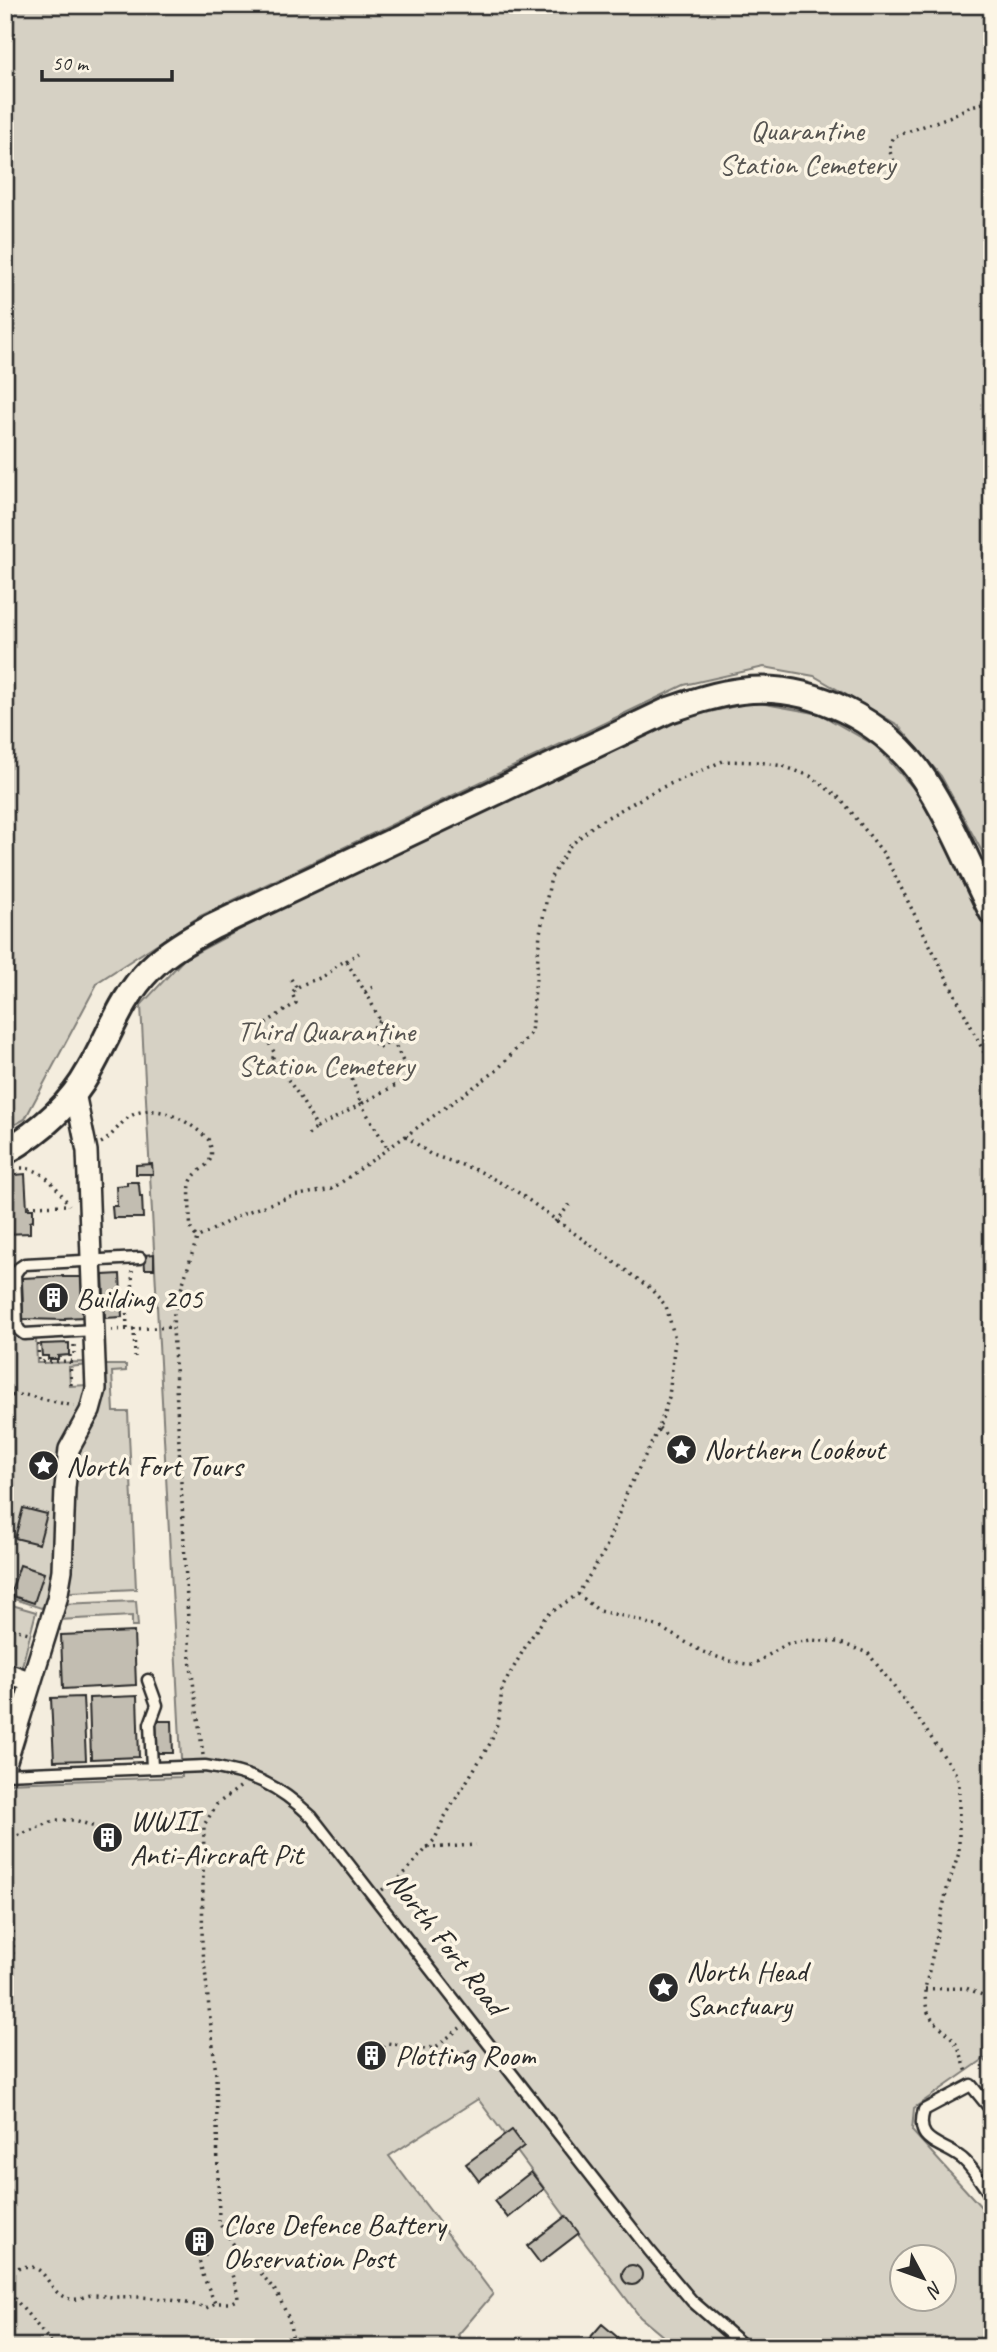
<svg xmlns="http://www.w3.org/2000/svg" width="997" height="2352" font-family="Caveat,sans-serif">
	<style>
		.green { fill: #d6d1c4; stroke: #807e78; stroke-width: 2; fill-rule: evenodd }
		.building { fill: #c2bdb1; stroke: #2b2b2b; stroke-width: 2 }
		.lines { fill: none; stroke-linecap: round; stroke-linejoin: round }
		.service-casing { stroke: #2b2b2b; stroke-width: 15 }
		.minor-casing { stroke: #2b2b2b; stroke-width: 24 }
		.tertiary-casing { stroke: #2b2b2b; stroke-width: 30 }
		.path { stroke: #2b2b2b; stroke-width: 3.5; stroke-dasharray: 2 5; stroke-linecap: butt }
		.service { stroke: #fcf5e5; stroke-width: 10 }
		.minor { stroke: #fcf5e5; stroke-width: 19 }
		.tertiary { stroke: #fcf5e5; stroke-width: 24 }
		.labels { text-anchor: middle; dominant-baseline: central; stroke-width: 7; stroke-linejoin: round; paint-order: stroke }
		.park-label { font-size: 30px; fill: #565451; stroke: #fcf5e5 }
		.poi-label { font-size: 30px; fill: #2b2b2b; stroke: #fcf5e5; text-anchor: start }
		.street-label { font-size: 30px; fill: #2b2b2b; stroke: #fcf5e5 }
	</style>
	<rect width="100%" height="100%" fill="#f4edde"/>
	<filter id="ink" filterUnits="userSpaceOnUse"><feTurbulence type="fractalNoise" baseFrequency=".0143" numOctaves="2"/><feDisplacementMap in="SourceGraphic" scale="14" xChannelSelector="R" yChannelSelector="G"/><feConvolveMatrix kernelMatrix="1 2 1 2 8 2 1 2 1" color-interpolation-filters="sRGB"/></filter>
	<g filter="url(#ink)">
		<path class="green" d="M26,5H992V870L941,776L898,725L814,676L764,667L684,685L200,916L98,982L25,1119L5,1130V12Z
			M754,702L820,714L876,746L923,799L992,941V2068L984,2059L914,2108L912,2131L992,2219V2331L965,2347H676L640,2317L478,2099L389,2156L493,2294L458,2335L468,2347H5V1783L182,1777L141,1005L184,959L349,872L674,720ZM902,2258H944V2300H902Z
			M5,1263L11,1264L12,1328L19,1337L36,1339L37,1363L90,1362L88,1365L69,1367L70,1386L88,1385L102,1365H126V1371L112,1372L114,1412H128L136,1589L72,1592L41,1608L5,1596Z
			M136,1601L138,1626H132V1616L59,1620L60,1630H52L61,1604Z
			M5,1603L36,1612L5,1732Z"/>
		<path class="building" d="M152,1164L153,1174H136V1165Z
			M25,1174L27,1209H33V1221L30,1222V1233L5,1234V1176Z
			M127,1182H138L139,1185L140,1196H142L143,1218H113L112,1206H117L116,1186L127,1185Z
			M154,1254V1269H145L144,1255Z
			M120,1274L122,1317L105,1318L103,1275Z
			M63,1276V1277H82L84,1317L65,1318V1320L23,1319L22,1278Z
			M69,1343V1355L58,1356V1359H48V1356H42L41,1344Z
			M23,1508L47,1514L39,1544L15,1538Z
			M20,1565L44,1573L34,1603L10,1595Z
			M134,1632L136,1685L63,1689L61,1635Z
			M137,1696L139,1757L91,1759L89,1698Z
			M83,1697L86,1760L54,1761L51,1698Z
			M156,1721H172L173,1753H157Z
			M97 1838a10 10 0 1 1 20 0a10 10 0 1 1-20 0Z
			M377,2047L381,2053L368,2063L363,2057Z
			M469,2050L476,2060L465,2067L458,2057Z
			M512,2130L524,2146L479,2181L466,2164Z
			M531,2172L544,2189L508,2218L494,2201Z
			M566,2216L579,2233L540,2263L527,2246Z
			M201,2231L206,2248L199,2250L193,2234Z
			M622 2275a10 10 0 1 1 20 0a10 10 0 1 1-20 0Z
			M602,2324L629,2347H582Z"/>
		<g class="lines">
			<defs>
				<path id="service" d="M94,1330L24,1334L20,1331L17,1326L15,1274L19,1268L25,1264L140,1258
					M148,1680L157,1705L150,1724L152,1768
					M5,1774L205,1766C252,1773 277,1784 312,1817L649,2250L692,2301L745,2347
					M992,2111L971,2085L924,2110C914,2143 940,2142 960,2157C971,2164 983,2186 992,2197"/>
				<path id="minor" d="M5,1676L12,1675L31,1682
					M5,1767L57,1599L62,1570L65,1488L69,1449L90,1411L96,1389L87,1151L75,1093"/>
				<path id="tertiary" d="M5,1152C39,1132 70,1106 89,1071C109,1037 121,998 150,969C168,951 190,939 212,927L669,710C693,702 716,694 741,691C811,682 886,721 924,779C951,820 970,868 992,912"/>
			</defs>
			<use href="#service" class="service-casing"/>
			<use href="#minor" class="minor-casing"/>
			<use href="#tertiary" class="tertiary-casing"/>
			<path class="path" d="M898,166C890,157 887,148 893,137L949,117L971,106L992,101
				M346,961L359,953
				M291,979L296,987
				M365,992L373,987
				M380,1021L369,1032L378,1048L393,1041
				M352,1079L361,1104L407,1079V1070L390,1034L382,1025L369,998L346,961C337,964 335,969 327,974C316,982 300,981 292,993L296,1003L260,1027L274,1052L273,1058L300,1097L317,1128L361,1104L388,1149
				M308,1135L317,1128
				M101,1143C112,1137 119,1124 129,1117C155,1100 189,1121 208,1139C221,1169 194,1165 190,1185C189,1187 190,1226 191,1229C192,1231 195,1235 197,1238
				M21,1168C44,1168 57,1188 69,1205
				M28,1206L70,1205
				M555,1222L571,1203
				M134,1328L135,1357
				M127,1329L126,1302L133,1301L132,1271
				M111,1330L173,1327
				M38,1344L39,1362L76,1361
				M71,1385L70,1355H74V1343
				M5,1396L25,1395L74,1406
				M659,1428L681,1449
				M40,1474L49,1459
				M578,1594L599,1611L628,1617L659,1627L703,1652L729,1661L752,1665L787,1644L811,1640L838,1642L868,1653L917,1717L956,1774L959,1783V1853L947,1889L925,1989C925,2026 937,2018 954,2041C961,2050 963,2062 967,2072
				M5,1627L29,1633
				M203,1755L190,1659L173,1327L174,1312L197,1238L244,1213L293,1196L332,1189L496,1071L531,1033L540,933L551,877L570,846L594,825L656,790L723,761L759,762L783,766L810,776L841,799L884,854L992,1068
				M240,1787L217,1804L204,1825L202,1941L216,2075L219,2223L234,2245L256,2267L277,2293L289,2319L294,2347
				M5,1841L56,1820H75L95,1827
				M427,1848L476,1845
				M5,1890C16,1932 16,1950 5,1992
				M382,1890L401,1877L435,1839L444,1818L491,1742L499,1718L502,1688L528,1642L546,1616L578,1594L605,1550L627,1492L659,1428L669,1397L675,1339L666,1306L650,1288L516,1191L479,1171L430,1154L406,1136
				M925,1989L966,1988L992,1999
				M383,2047L387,2043L425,2049L437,2046L460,2028
				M192,2236L198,2256
				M205,2248L207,2254L198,2256L204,2278L215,2303
				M5,2273C49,2251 43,2291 67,2298C78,2302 84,2295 93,2295C101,2295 108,2297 115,2297C145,2296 177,2299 206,2308L215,2303H230L238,2299C236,2276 223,2269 238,2249
				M5,2287L55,2347"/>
			<use href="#service" class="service"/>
			<use href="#minor" class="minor"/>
			<use href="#tertiary" class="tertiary"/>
		</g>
	</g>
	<defs>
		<symbol id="building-disc" viewBox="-11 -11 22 22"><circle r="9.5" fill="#2b2b2b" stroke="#fcf5e5"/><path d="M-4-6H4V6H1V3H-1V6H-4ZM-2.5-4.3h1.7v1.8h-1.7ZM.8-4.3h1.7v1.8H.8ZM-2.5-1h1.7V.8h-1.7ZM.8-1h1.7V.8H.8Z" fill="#fff"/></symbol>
		<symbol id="sight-disc" viewBox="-11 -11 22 22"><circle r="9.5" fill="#2b2b2b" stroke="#fcf5e5"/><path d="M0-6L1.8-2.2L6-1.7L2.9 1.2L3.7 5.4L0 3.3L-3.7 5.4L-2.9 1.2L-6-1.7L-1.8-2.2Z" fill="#fff"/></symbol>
	</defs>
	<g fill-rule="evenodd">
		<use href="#building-disc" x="36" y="1280" width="35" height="35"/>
		<use href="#sight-disc" x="664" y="1432" width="35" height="35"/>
		<use href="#sight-disc" x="26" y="1448" width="35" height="35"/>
		<use href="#building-disc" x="90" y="1820" width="35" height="35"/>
		<use href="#sight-disc" x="646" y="1970" width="35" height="35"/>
		<use href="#building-disc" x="354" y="2038" width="35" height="35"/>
		<use href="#building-disc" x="182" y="2224" width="35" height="35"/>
	</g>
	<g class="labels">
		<g class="park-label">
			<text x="807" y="130">Quarantine<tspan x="807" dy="34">Station Cemetery</tspan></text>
			<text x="326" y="1031">Third Quarantine<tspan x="326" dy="34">Station Cemetery</tspan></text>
		</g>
		<g class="poi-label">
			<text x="76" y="1298">Building 205</text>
			<text x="704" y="1449">Northern Lookout</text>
			<text x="66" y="1466">North Fort Tours</text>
			<text x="130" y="1820">WWII<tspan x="130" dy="34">Anti-Aircraft Pit</tspan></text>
			<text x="686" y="1971">North Head<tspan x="686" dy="34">Sanctuary</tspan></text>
			<text x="395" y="2055">Plotting Room</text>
			<text x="223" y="2224">Close Defence Battery<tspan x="223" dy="34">Observation Post</tspan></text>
		</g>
		<g class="street-label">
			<text transform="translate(447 1943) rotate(52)">North Fort Road</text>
		</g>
	</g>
	<rect width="997" height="2352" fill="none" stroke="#fcf5e5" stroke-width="28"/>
	<rect x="14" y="14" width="969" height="2324" fill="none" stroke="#2b2b2b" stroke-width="2.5" filter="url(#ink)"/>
	<g transform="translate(923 2278) rotate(131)"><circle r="33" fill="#fcf5e5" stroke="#a8a49b" stroke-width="2"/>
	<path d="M0-5L12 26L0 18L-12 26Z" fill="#2b2b2b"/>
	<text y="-10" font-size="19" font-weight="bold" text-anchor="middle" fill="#2b2b2b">N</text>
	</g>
	<path d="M42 70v10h130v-10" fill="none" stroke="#2b2b2b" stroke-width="3.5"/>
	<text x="52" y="70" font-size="21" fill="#2b2b2b" stroke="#fcf5e5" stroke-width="5" paint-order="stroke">50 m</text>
</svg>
